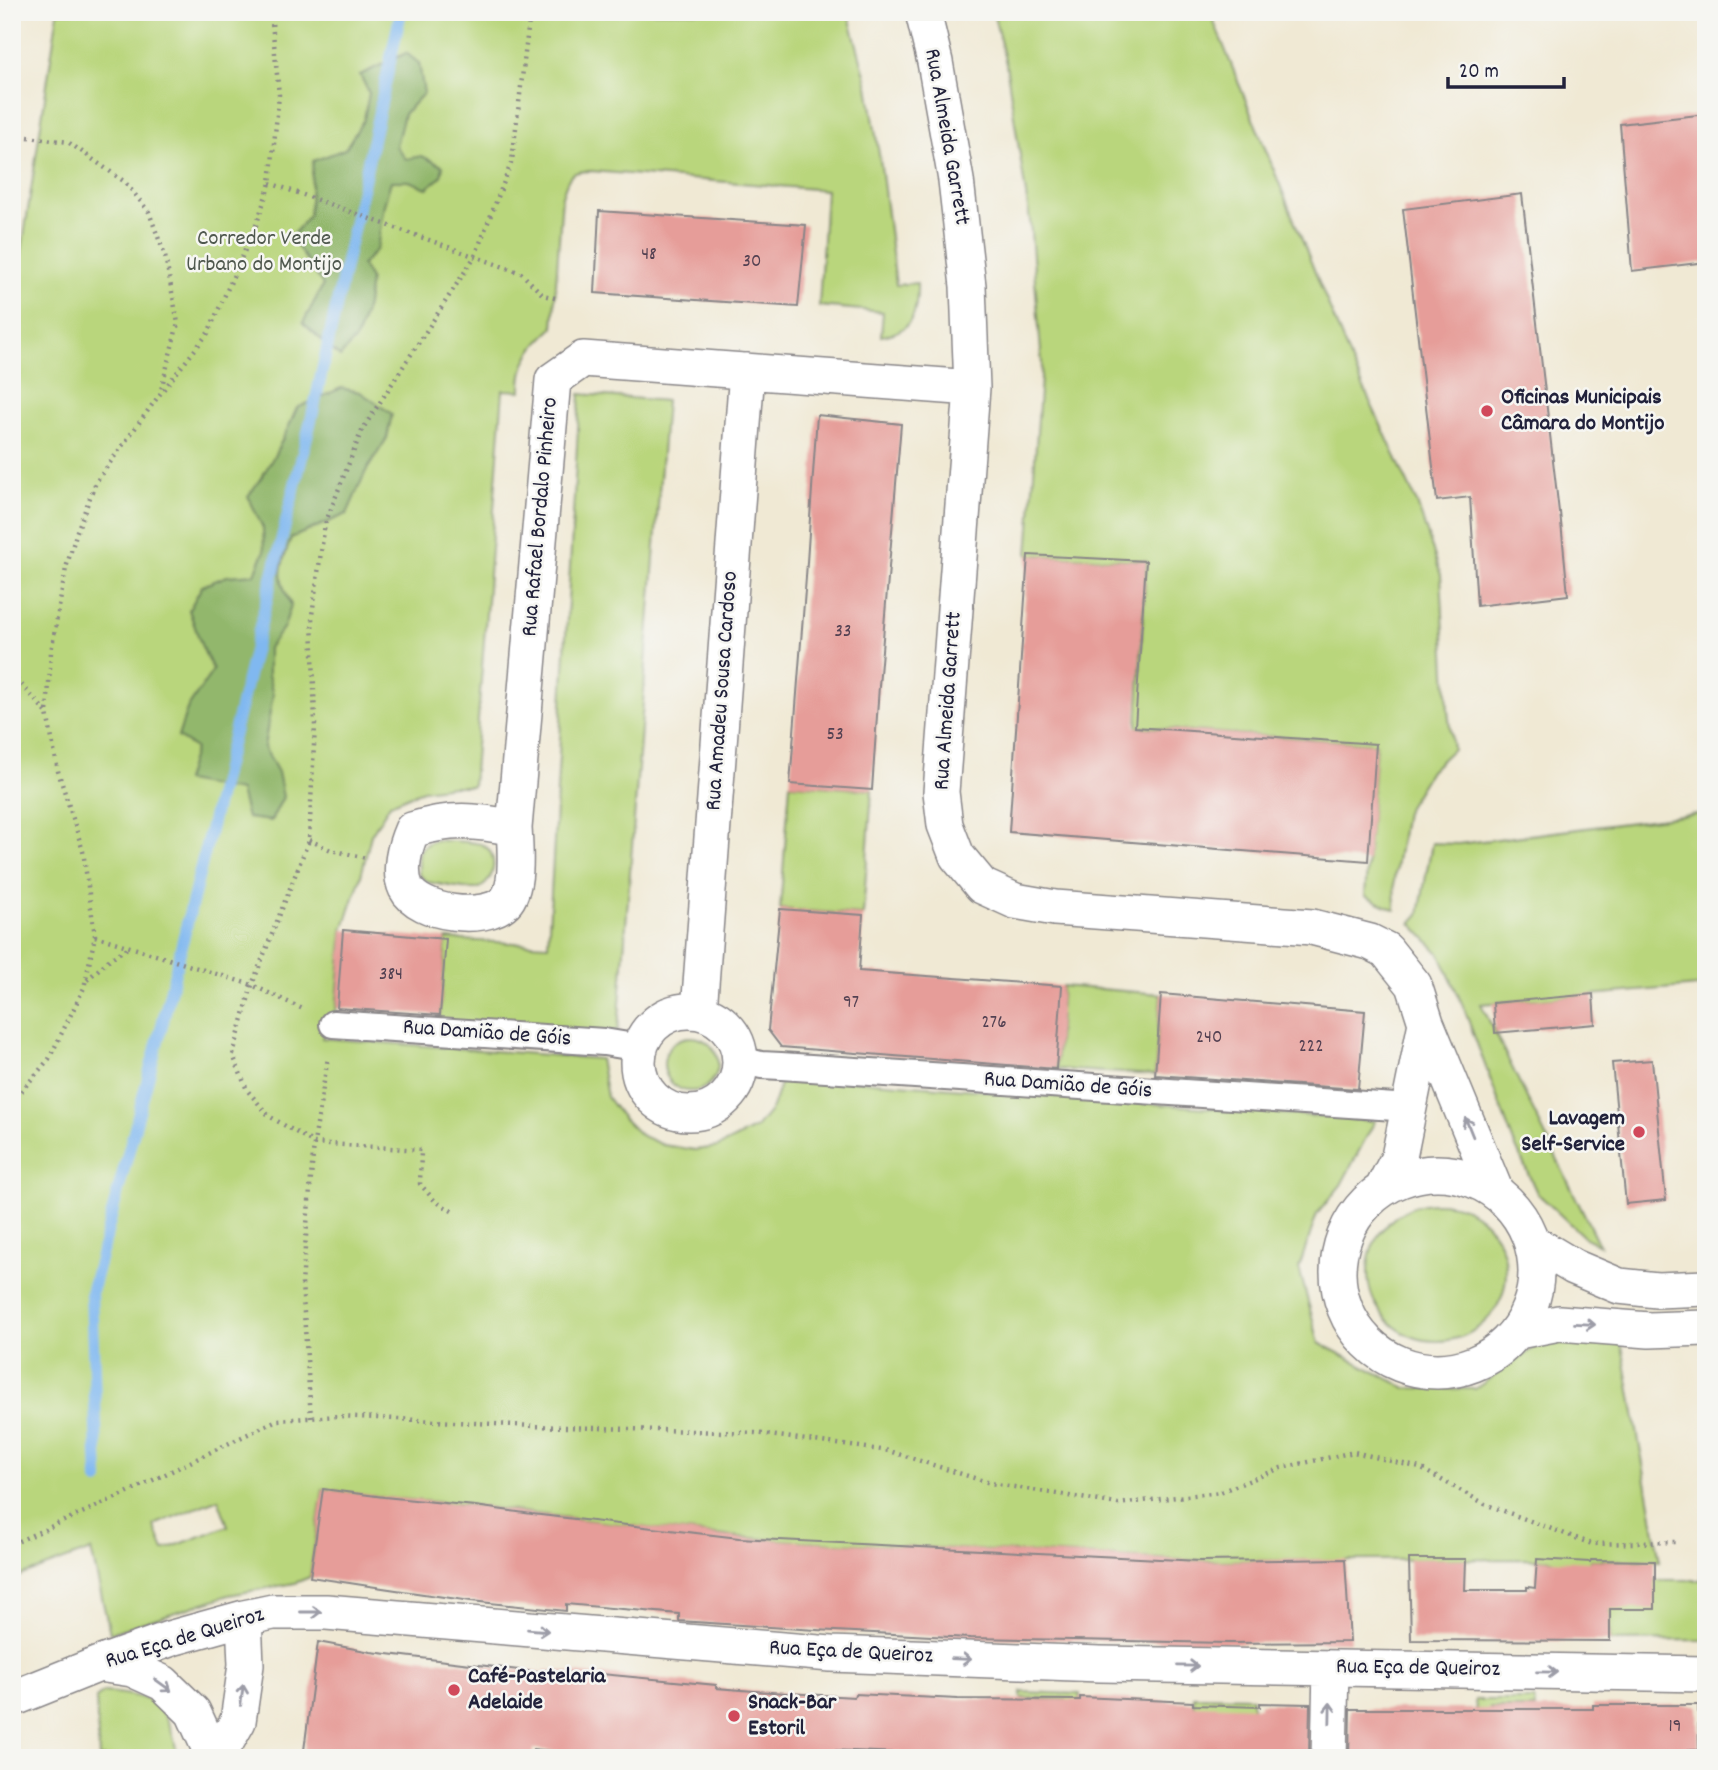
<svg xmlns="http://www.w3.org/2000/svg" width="1718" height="1770" font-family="Dekko,sans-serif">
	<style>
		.green { fill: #b9d67c; stroke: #6e7c5c; stroke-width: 2; fill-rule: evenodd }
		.forest { fill: #92b76c; stroke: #5a6c54; stroke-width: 2 }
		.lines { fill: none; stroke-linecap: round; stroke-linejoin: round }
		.stream { stroke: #80b8f0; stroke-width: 12 }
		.building { fill: #e69d99 }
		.pedestrian-casing { stroke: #898688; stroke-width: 30 }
		.minor-casing { stroke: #898688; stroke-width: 38 }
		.path { stroke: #898688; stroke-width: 4.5; stroke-dasharray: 2 5; stroke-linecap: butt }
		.pedestrian { stroke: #fff; stroke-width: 26 }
		.minor { stroke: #fff; stroke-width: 35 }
		.oneway { stroke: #9c9ca7 }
		.poi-dot { fill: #d1495b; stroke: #f6f6f2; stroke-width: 2.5 }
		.labels { text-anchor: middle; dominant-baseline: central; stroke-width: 5; stroke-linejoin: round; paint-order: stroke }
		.number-label { font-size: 19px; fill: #534152 }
		.street-label { font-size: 23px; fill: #22223b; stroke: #f6f6f2 }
		.park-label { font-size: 23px; fill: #4f584e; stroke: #f6f6f2 }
		.poi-label { font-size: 23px; font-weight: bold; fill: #22223b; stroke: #f6f6f2; text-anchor: start }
	</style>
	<rect width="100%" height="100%" fill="#f6f6f2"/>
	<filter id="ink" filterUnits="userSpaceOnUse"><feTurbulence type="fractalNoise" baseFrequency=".0143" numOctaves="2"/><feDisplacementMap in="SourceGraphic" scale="14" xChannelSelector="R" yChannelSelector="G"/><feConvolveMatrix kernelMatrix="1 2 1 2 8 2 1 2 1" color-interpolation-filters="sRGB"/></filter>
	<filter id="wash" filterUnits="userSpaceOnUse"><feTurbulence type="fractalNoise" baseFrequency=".00686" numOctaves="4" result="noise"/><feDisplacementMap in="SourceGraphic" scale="28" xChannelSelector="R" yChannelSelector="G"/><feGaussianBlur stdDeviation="1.57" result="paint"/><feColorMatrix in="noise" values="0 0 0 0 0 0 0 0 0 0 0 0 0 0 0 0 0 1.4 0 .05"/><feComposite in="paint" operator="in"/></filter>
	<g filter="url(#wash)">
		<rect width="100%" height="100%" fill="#f0e9d4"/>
		<path class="green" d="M58,12H848L868,86L881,166L896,285L917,283C918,312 913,332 881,336L883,312L819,306L826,190L591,171C568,171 569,176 562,196L553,328C532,347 520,362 521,391L503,390L473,786H453L423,790L390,804L371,835L360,880L343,930L336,1012L322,1038L600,1059L607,1097L622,1117L640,1135L663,1145L695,1150L718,1147L756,1128L772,1108L783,1075L1375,1121L1341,1185L1317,1214L1299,1268L1319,1343L1406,1388L1475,1389L1541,1343L1620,1334L1660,1561L1591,1560L1589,1581L1552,1560L1537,1559L1200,1561L795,1541C688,1535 583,1520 477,1506C447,1502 417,1501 387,1498C365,1496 344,1492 323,1489L310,1577L295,1583L229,1595L110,1633L91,1550L12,1579V315ZM218,1499L228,1526L164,1550L154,1525Z
			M993,12H1210L1349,356L1417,503L1441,575L1448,711L1453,749L1430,771L1405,812L1394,880L1395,910L1365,896L1376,744L1137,727L1146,561L1028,555L1042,364L1030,221L1006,64Z
			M580,394L666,401L618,1030L607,1033L439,1021L446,939L548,945Z
			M790,784L872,790L863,915L780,909Z
			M1706,813V1001L1698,986L1481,1004L1599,1245L1585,1238L1537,1193L1514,1143L1463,1006L1439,953L1411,923L1419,914L1432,843L1458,844Z
			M435,840C445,841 476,841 483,845C500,854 495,885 476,889C472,890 431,883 428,882C424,880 422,877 419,874C419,855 414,848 435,840Z
			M1062,986L1161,994L1155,1075L1056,1069Z
			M664 1064a27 27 0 1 1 54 0a27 27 0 1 1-54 0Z
			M1368 1272a69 69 0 1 1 138 0a69 69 0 1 1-138 0Z
			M1701,1561H1706V1640L1610,1641V1609L1655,1580H1701Z
			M104,1692C119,1693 141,1695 153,1703C168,1712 176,1741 177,1758H99L96,1698Z
			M1021,1692L1080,1694L1075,1758H1063L1065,1700L1021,1698Z
			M1194,1696L1252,1697V1707L1191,1758Z
			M1475,1700H1534L1535,1708H1490L1489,1758L1476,1709Z"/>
		<path class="forest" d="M406,53L419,63L424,93L404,114L396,146L406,159L422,156L443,166L441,177L427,188L409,181H391L384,205L377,249L362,265L370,279L367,305L357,337L340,357L303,323L323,285L291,237L309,215L313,161L345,149L364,119L369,93L360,75Z
			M341,388L360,392L392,414L387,438L365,473L347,514L291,538C280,569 276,574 291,605L284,627L268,648V675L273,695L264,747L278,772L283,797L271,821L247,818L240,791L185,781L195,748L178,737L187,709L213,670L202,647L189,610L202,586L227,576L255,574L264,552L263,528L248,496C269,469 283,440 297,408Z"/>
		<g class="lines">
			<path class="stream" d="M98,1480L91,1293L161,1029L313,412L401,12"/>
		</g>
		<g id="blocks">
			<path class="building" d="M1706,114V262L1632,271L1620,124Z
				M1522,194L1559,512H1560L1568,595L1477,606L1470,497L1437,501L1403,209Z
				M599,211L806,225L798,307L595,293Z
				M817,415L901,424L879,686L872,790L790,784L806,577Z
				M1028,555L1146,561L1135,727L1376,744L1368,861L1009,832Z
				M780,909L863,915L859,971L1062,986L1056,1069L781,1047L768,1030Z
				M343,930L446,939L440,1015L337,1008Z
				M1161,994L1365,1011L1358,1089L1155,1075Z
				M1593,994L1595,1024L1495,1033L1493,1003Z
				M1652,1060L1666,1200L1626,1204L1612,1063Z
				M323,1489L384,1497L475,1506L532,1514L739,1538L1200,1561L1345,1559L1350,1642L1228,1643L970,1638L816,1630L679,1621V1614L566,1604V1611L471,1601L369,1586L310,1577Z
				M1409,1559H1466L1465,1590H1527V1587L1535,1588L1537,1559L1590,1562L1591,1560L1655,1561V1609H1610V1641L1411,1640Z
				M318,1642L371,1652L544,1673L545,1670L602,1676V1674L716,1685V1688L754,1691L854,1697L855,1694L958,1699L1080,1700V1697L1193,1702V1705L1260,1707V1703L1310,1704L1309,1758H934L899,1757L900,1753L829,1750V1758H593V1755L533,1749L532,1758H303Z
				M1593,1705H1698L1699,1750H1689V1758H1349L1350,1709H1593Z"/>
		</g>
	</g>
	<g filter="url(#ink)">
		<use href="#blocks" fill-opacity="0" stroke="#898688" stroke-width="2"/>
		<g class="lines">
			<defs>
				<path id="pedestrian" d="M333,1024L604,1042L640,1048
					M741,1060L761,1065L781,1066L1395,1107"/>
				<path id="minor" d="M923,12L935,62L956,180L968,286L972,388L941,792L945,825L957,856L982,886L1015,901L1055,908L1312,927L1370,942L1386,950L1414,985L1426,1023L1495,1190
					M514,828C476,820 449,818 412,830C405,846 398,871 406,888C419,914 485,922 505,902C519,888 515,847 514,828L553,380L583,359L972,388
					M638 1062a51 51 0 1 1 102 0a51 51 0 1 1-102 0Z
					M699,1011L747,371
					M1338 1272a99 99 0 1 1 198 0a99 99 0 1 1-198 0Z
					M1383,1188L1399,1157L1426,1023
					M1532,1242L1574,1267L1619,1286L1657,1290L1706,1288
					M1518,1331L1559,1323L1649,1330L1706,1328
					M99,1664L132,1669L163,1683L193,1712L214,1758
					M12,1699L99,1664L172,1638L244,1618L273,1612H326L831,1654L1100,1664L1706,1674
					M217,1758L238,1721L246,1665L244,1618
					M1329,1758L1331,1668"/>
			</defs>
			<use href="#pedestrian" class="pedestrian-casing"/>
			<use href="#minor" class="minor-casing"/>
			<path class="path" d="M28,137L68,142L125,182L149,212L165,256L178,323L161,390
				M270,183L521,273L543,295L555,298
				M12,674L46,712
				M309,840L331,850L366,858
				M95,936L252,985L305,1010
				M87,980L110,959L129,947
				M12,1102L49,1059L84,988L95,936L83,851L58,771L47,713L51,652L66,568L77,531L96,482L160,394L208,333L257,223L270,183L279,95L271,12
				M452,1211L435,1201L420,1184L421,1150L314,1143L269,1116L247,1090L233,1055L252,985L309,840L315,726L312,615L325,524L362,430L475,256L512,161L530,12
				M311,1418L302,1283L314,1143L328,1057
				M12,1544L120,1496L277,1420L339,1416L533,1426L755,1433L889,1451L990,1483L1118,1504L1220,1492L1281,1468L1354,1452L1420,1468L1485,1504L1592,1544L1675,1542"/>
			<use href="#pedestrian" class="pedestrian"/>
			<use href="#minor" class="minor"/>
		</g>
		<defs><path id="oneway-shaft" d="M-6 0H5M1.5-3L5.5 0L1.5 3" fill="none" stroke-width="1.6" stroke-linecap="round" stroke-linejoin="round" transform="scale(1.75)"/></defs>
		<g class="oneway">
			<use href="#oneway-shaft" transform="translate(1469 1127) rotate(-112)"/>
			<use href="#oneway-shaft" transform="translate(1585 1324) rotate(3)"/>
			<use href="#oneway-shaft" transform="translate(311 1612)"/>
			<use href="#oneway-shaft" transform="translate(538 1630) rotate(5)"/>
			<use href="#oneway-shaft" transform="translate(961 1659) rotate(2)"/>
			<use href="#oneway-shaft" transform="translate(1188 1666) rotate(1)"/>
			<use href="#oneway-shaft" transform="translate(1547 1672) rotate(1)"/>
			<use href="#oneway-shaft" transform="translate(163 1685) rotate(36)"/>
			<use href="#oneway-shaft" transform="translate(242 1695) rotate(-83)"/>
			<use href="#oneway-shaft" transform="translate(1330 1713) rotate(-89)"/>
		</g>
	</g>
	<g class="poi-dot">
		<circle cx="1487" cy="411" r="7"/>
		<circle cx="1639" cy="1132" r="7"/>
		<circle cx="454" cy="1690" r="7"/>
		<circle cx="734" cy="1716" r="7"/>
	</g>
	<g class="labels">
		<g class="number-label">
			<text x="649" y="255">48</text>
			<text x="752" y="262">30</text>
			<text x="843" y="632">33</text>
			<text x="835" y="735">53</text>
			<text x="391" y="975">384</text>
			<text x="851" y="1003">97</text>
			<text x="994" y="1023">276</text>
			<text x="1209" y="1038">240</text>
			<text x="1311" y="1047">222</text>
			<text x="1675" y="1727">19</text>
		</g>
		<g class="street-label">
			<text transform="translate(946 137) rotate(80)">Rua Almeida Garrett</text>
			<text transform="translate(541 517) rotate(-85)">Rua Rafael Bordalo Pinheiro</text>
			<text transform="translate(723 691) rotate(-86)">Rua Amadeu Sousa Cardoso</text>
			<text transform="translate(949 701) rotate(-86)">Rua Almeida Garrett</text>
			<text transform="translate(487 1034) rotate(4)">Rua Damião de Góis</text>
			<text transform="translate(1068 1086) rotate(4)">Rua Damião de Góis</text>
			<text transform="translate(185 1639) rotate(-17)">Rua Eça de Queiroz</text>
			<text transform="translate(851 1653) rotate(3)">Rua Eça de Queiroz</text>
			<text transform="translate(1418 1669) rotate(1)">Rua Eça de Queiroz</text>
		</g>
		<g class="park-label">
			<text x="264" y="239">Corredor Verde<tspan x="264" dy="26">Urbano do Montijo</tspan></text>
		</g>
		<g class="poi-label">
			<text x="1501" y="398">Oficinas Municipais<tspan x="1501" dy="26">Câmara do Montijo</tspan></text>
			<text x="1625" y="1119" text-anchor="end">Lavagem<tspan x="1625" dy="26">Self-Service</tspan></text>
			<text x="468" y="1677">Café-Pastelaria<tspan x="468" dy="26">Adelaide</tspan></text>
			<text x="748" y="1703">Snack-Bar<tspan x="748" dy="26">Estoril</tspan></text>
		</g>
	</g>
	<rect width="1718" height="1770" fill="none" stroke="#f6f6f2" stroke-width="42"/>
	<path d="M1448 77v10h116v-10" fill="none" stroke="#22223b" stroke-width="3.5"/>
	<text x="1459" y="77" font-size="21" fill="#22223b" stroke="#f6f6f2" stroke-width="5" paint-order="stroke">20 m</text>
</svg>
